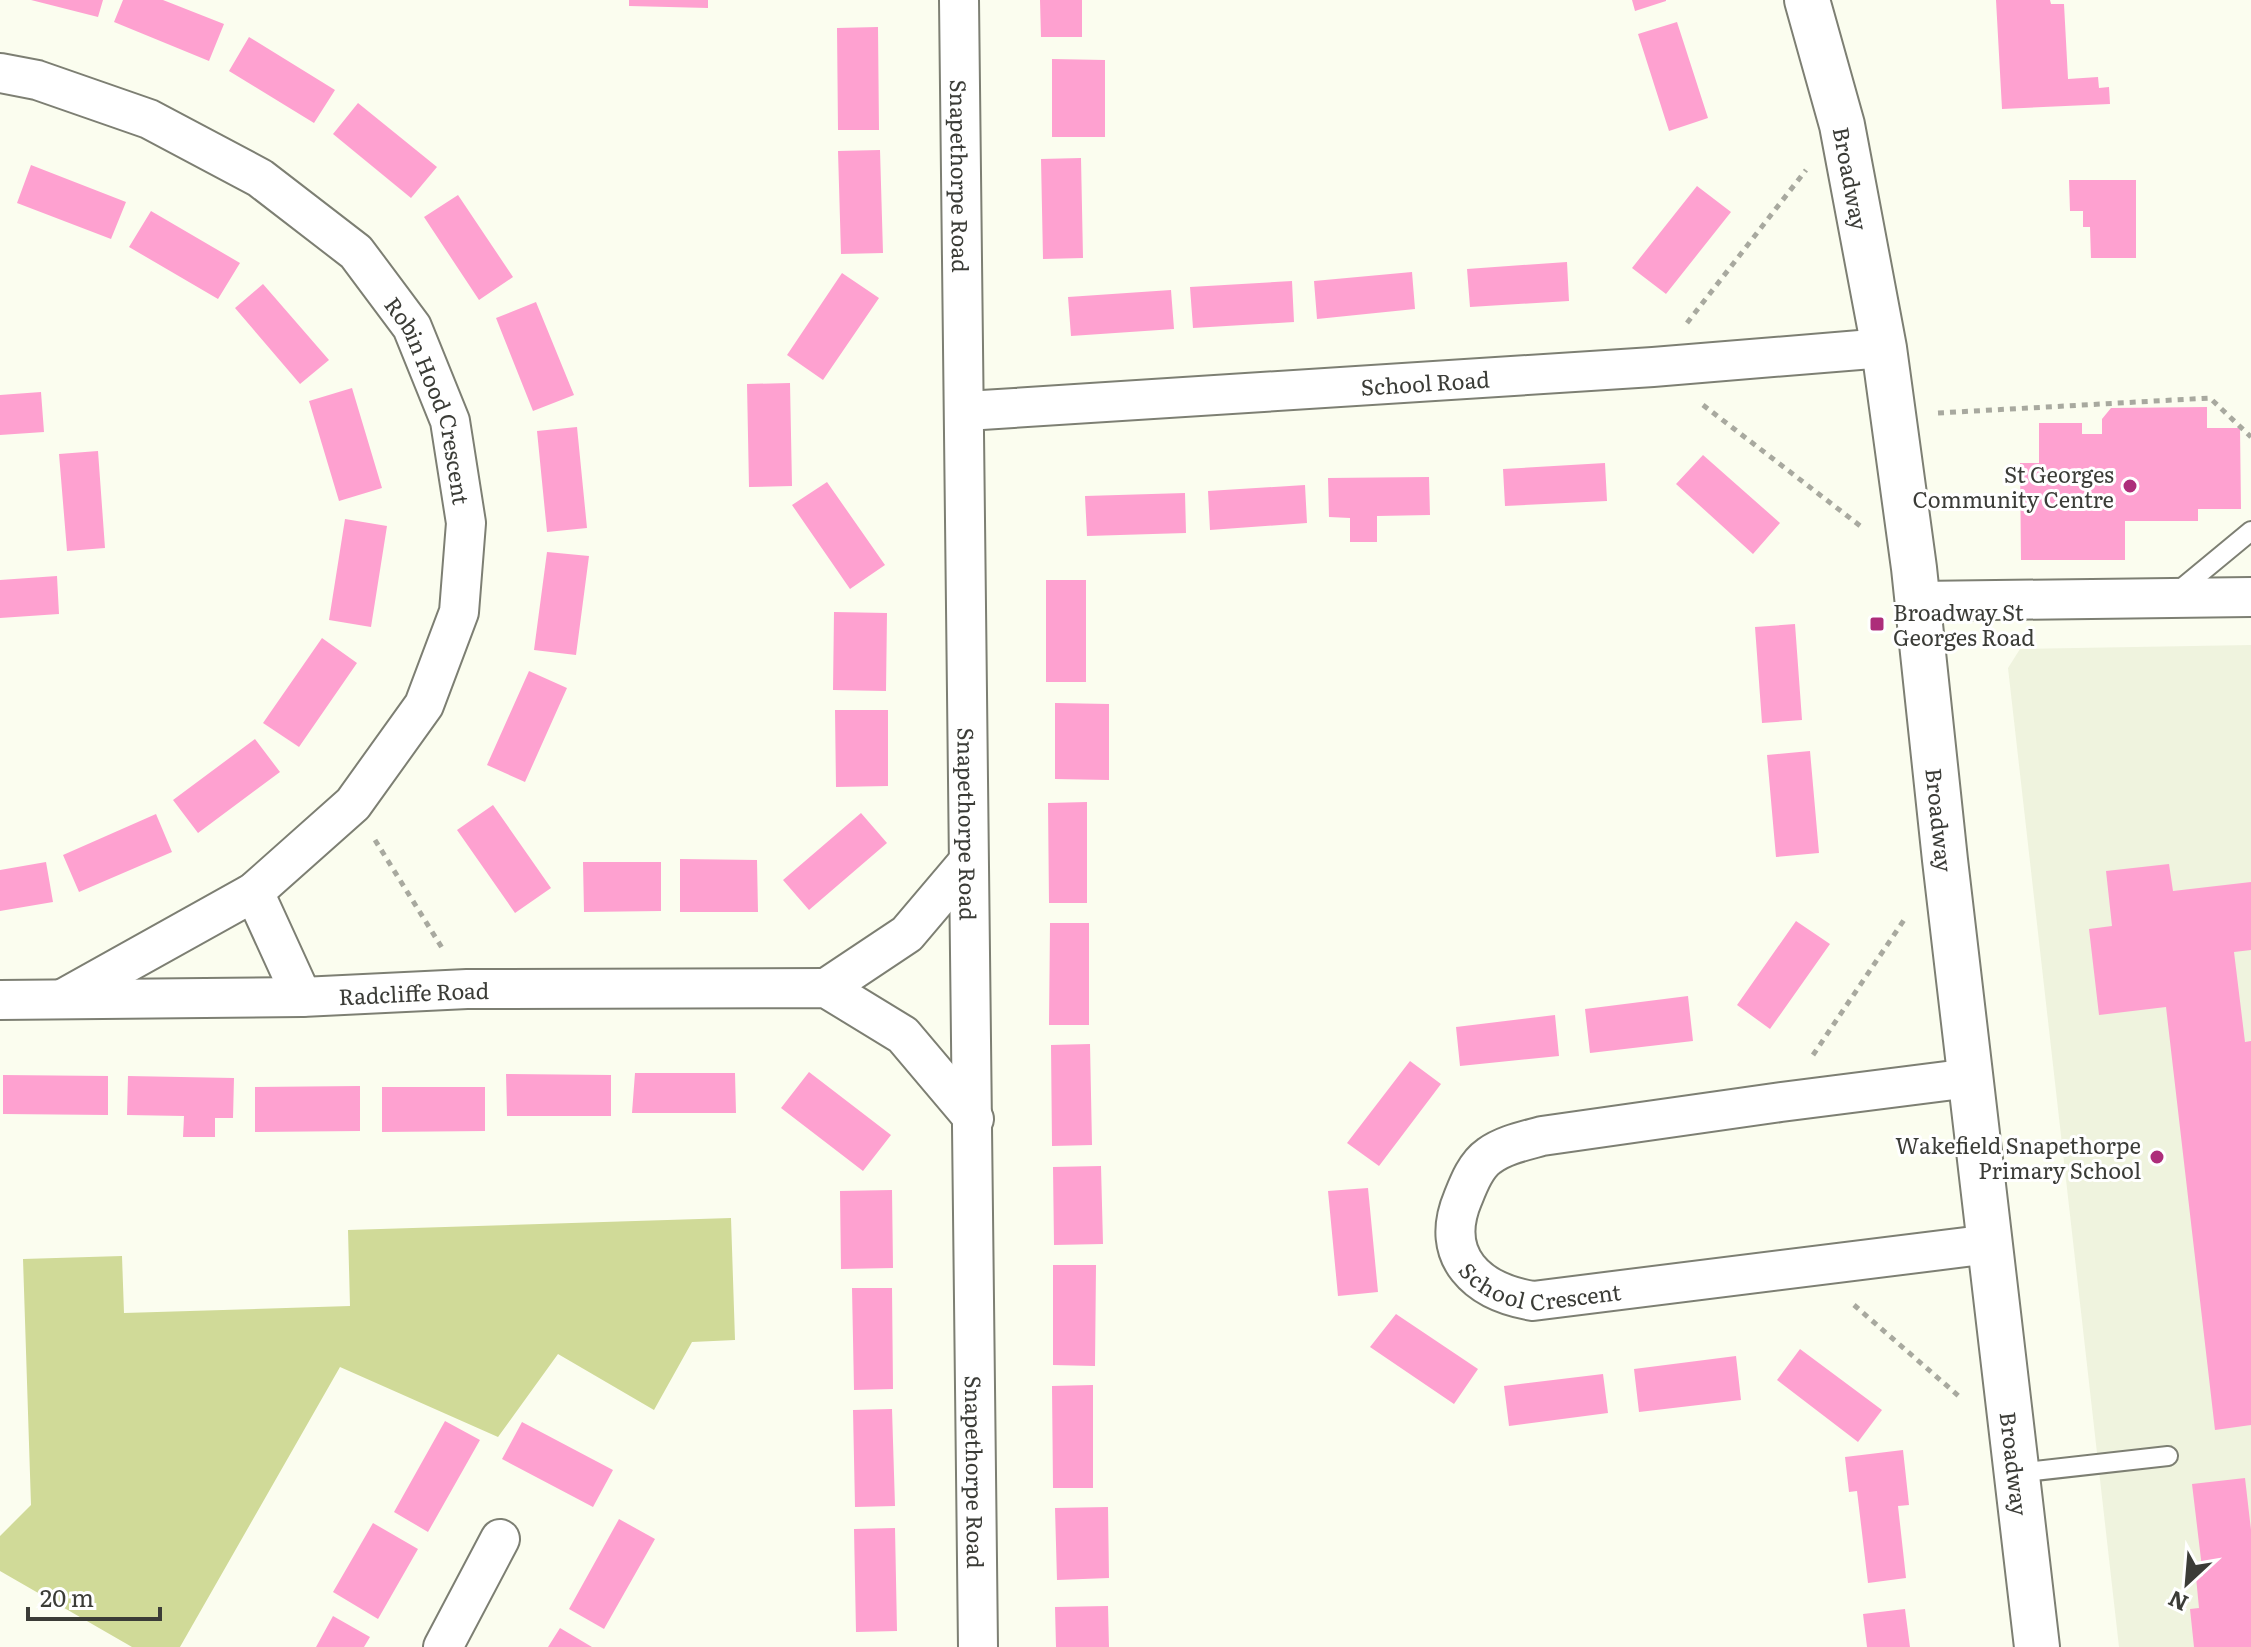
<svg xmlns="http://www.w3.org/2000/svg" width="2251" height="1647" font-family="Literata,serif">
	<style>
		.built { fill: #eff3de }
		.green { fill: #d0da98 }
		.building { fill: #fea1d0 }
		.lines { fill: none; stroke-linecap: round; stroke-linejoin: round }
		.service-casing { stroke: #7d7f73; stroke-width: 22 }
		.minor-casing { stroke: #7d7f73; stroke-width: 42 }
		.tertiary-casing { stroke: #7d7f73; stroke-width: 48 }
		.path { stroke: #a8a99f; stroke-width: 5; stroke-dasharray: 6 6; stroke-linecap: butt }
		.service { stroke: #fff; stroke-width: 18 }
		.minor { stroke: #fff; stroke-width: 38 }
		.tertiary { stroke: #fff; stroke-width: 44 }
		.poi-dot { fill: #ad2d7a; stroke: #fff; stroke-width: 3 }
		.labels { text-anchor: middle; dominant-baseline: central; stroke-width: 6; stroke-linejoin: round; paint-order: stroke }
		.street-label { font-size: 22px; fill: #3b3c37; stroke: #fff }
		.poi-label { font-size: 22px; fill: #3b3c37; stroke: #fff; text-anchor: end }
	</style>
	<rect width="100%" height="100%" fill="#fbfdef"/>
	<path class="built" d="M2251,645V1647H2119L2008,668L2020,649Z"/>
	<path class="green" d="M731,1218L735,1340L692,1342L654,1410L558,1354L498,1437L340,1367L180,1647H132L0,1571V1536L31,1505L23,1259L122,1256L124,1313L350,1306L348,1230Z"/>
	<path class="building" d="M31,0H103L98,17Z
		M123,0H163L224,24L209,61L114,22Z
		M629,0H708V8L629,6Z
		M1040,0H1082V37H1041Z
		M1632,0H1666V1L1635,11Z
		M1996,0H2050L2051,4H2064L2068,79L2098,77L2099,88L2109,87L2110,104L2002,109Z
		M1677,22L1708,118L1669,131L1638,34Z
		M878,27L879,130H838L837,28Z
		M249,37L335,90L314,123L229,71Z
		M1052,59L1105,60V137H1052Z
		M358,103L437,167L411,198L333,134Z
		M880,150L883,253L841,254L838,151Z
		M1081,158L1083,258L1043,259L1041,159Z
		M31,165L126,202L111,239L17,203Z
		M2069,180H2136V258H2091L2090,227H2083V211H2070Z
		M1697,186L1731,212L1666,294L1632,268Z
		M458,195L513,277L479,300L424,217Z
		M151,211L240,263L218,299L129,247Z
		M1567,262L1569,301L1470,307L1467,269Z
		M1412,272L1415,309L1317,319L1314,281Z
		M842,273L879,298L823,380L787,355Z
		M1292,281L1294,322L1193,328L1190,287Z
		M263,284L329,360L300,384L235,308Z
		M1171,290L1174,329L1071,336L1068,297Z
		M536,302L574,395L533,411L496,318Z
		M790,383L792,486L749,487L747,384Z
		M352,388L382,488L339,501L309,401Z
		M41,392L44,432L0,435V395Z
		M2207,407V428H2240L2241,509H2198V521H2125V560H2021L2020,463H2039V423H2082V434H2102V419L2111,408Z
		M577,427L587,528L547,532L537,431Z
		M98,451L105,548L67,551L59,454Z
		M1703,455L1780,523L1753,554L1676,484Z
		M1605,463L1607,501L1505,506L1503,469Z
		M1429,477L1430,515L1377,516V542H1350V518L1329,517L1328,478Z
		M827,482L885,565L850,589L792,505Z
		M1305,485L1307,523L1210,530L1208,491Z
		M1185,493L1186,533L1087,536L1085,496Z
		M345,519L387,526L371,627L329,620Z
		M547,552L589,556L576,655L534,650Z
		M57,576L59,614L0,618V580Z
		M1046,580H1086V682H1046Z
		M834,612L887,613L886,691L833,690Z
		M1795,624L1802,720L1762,723L1755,627Z
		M322,638L357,663L299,747L263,723Z
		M529,671L567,688L525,782L487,765Z
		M1055,703L1109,704V780L1055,779Z
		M835,710H888V786L836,787Z
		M255,739L280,772L198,833L173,800Z
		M1810,751L1819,853L1776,857L1767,755Z
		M1087,802V903H1049L1048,803Z
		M493,805L551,888L515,913L457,830Z
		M861,813L887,843L809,910L783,880Z
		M156,814L172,852L79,892L63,855Z
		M680,859L757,860L758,912H680Z
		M46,862L53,902L0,911V870Z
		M583,862H661V911L584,912Z
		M2169,864L2173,891L2251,882V950L2234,952L2245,1042L2251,1041V1425L2215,1430L2166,1007L2099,1015L2089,929L2112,926L2106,871Z
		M1796,921L1830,944L1770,1029L1737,1005Z
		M1050,923H1089V1025H1049Z
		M1688,996L1693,1041L1590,1053L1585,1009Z
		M1555,1015L1559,1056L1460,1066L1456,1027Z
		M1090,1044L1092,1145L1052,1146L1051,1045Z
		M1410,1061L1441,1084L1379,1166L1347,1143Z
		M809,1072L891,1135L863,1171L781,1108Z
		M635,1073H735L736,1113H632Z
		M506,1074L611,1075V1116H507Z
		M3,1075L108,1076V1115L3,1114Z
		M128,1076L234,1078L233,1118H215V1137H183L184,1116L127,1115Z
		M360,1086V1131L255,1132V1087Z
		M382,1087H485V1131L382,1132Z
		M1101,1166L1103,1244L1054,1245L1053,1167Z
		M1368,1188L1378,1292L1338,1296L1328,1191Z
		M892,1190L893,1268L841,1269L840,1191Z
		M1053,1265H1096L1095,1366L1053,1365Z
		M852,1288H892L893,1389L854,1390Z
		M1396,1314L1478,1369L1454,1404L1370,1347Z
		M1800,1349L1882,1410L1858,1442L1777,1380Z
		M1736,1356L1741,1400L1639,1412L1634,1369Z
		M1603,1374L1608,1413L1509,1426L1504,1386Z
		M1093,1385V1488H1053L1052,1386Z
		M892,1409L895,1506L855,1507L853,1410Z
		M445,1421L480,1440L428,1532L394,1512Z
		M522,1422L613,1470L593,1507L502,1459Z
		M1903,1450L1909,1505L1898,1506L1906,1578L1868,1583L1857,1491L1849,1492L1845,1457Z
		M2245,1478L2251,1530V1647H2194L2190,1609L2199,1608L2196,1577L2203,1576L2192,1484Z
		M1108,1507L1109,1578L1057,1580L1055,1508Z
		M619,1519L655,1539L604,1629L569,1609Z
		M373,1523L418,1549L378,1619L333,1592Z
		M895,1528L897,1631L856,1632L854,1529Z
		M1108,1606L1109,1647H1056L1055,1607Z
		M1905,1609L1910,1647H1867L1863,1614Z
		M333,1616L370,1637L364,1647H316Z
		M560,1628L592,1647H548Z"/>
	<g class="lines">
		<defs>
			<path id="service" d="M2176,593L2251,531
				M2017,1473L2168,1456"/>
			<g id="minor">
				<path id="s1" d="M959,0L978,1647"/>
				<path id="s2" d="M0,73L37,80L149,119L260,178L356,252L412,327L450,421L466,523L459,612L424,705L353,804L254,892L64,998"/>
				<path id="s3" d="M966,411L1653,367L1884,348"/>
				<path d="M1918,601L2251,597"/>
				<path d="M254,892L302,997"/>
				<path d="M826,988L907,934L968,862"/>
				<path id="s4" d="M0,1000L302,997L467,989L826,988L903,1035L974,1119"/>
				<path id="s5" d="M1970,1078L1781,1102L1542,1136C1524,1141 1504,1145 1489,1156C1476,1165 1469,1183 1463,1198C1438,1257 1478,1292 1533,1301L1990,1244"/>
				<path d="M443,1647L500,1539"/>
			</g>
			<g id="tertiary">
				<path id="s6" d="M1807,0L1842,125L1884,348L1914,568L1945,860L2037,1647"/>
			</g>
		</defs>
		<use href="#service" class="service-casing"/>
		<use href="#minor" class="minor-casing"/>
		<use href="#tertiary" class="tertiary-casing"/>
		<path class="path" d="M1687,323L1806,170
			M1703,405L1863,528
			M1938,413L2210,398L2251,437
			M375,840L444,951
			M1813,1055L1906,917
			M1854,1305L1961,1398"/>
		<use href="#service" class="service"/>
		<use href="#minor" class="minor"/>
		<use href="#tertiary" class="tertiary"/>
	</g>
	<g class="poi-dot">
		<circle cx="2130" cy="486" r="8"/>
		<rect x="1869" y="616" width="16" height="16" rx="4"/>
		<circle cx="2157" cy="1157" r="8"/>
	</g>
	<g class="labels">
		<g class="street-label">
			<text stroke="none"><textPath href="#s1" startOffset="176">Snapethorpe Road</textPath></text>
			<text stroke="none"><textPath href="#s6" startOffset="184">Broadway</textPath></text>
			<text stroke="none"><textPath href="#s3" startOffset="460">School Road</textPath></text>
			<text stroke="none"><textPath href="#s2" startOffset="572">Robin Hood Crescent</textPath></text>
			<text stroke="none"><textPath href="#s6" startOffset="832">Broadway</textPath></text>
			<text stroke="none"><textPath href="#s1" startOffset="824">Snapethorpe Road</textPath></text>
			<text stroke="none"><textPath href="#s4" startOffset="414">Radcliffe Road</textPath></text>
			<text stroke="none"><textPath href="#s5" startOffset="692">School Crescent</textPath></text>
			<text stroke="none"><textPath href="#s6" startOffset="1480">Broadway</textPath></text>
			<text stroke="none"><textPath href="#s1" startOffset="1472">Snapethorpe Road</textPath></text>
		</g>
		<g class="poi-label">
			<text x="2114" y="473">St Georges<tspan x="2114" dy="25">Community Centre</tspan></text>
			<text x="1893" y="611" text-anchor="start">Broadway St<tspan x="1893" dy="25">Georges Road</tspan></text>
			<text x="2141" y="1144">Wakefield Snapethorpe<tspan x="2141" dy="25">Primary School</tspan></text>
		</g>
	</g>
	<g transform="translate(2187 1583) rotate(206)" stroke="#ffffff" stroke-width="6" paint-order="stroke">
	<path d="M0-6L14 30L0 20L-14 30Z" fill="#3b3c37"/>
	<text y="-12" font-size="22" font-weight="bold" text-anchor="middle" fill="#3b3c37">N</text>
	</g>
	<path d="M28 1607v12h132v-12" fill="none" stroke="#3b3c37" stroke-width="4"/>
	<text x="40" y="1607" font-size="24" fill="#3b3c37" stroke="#ffffff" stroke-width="6" paint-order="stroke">20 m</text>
</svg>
